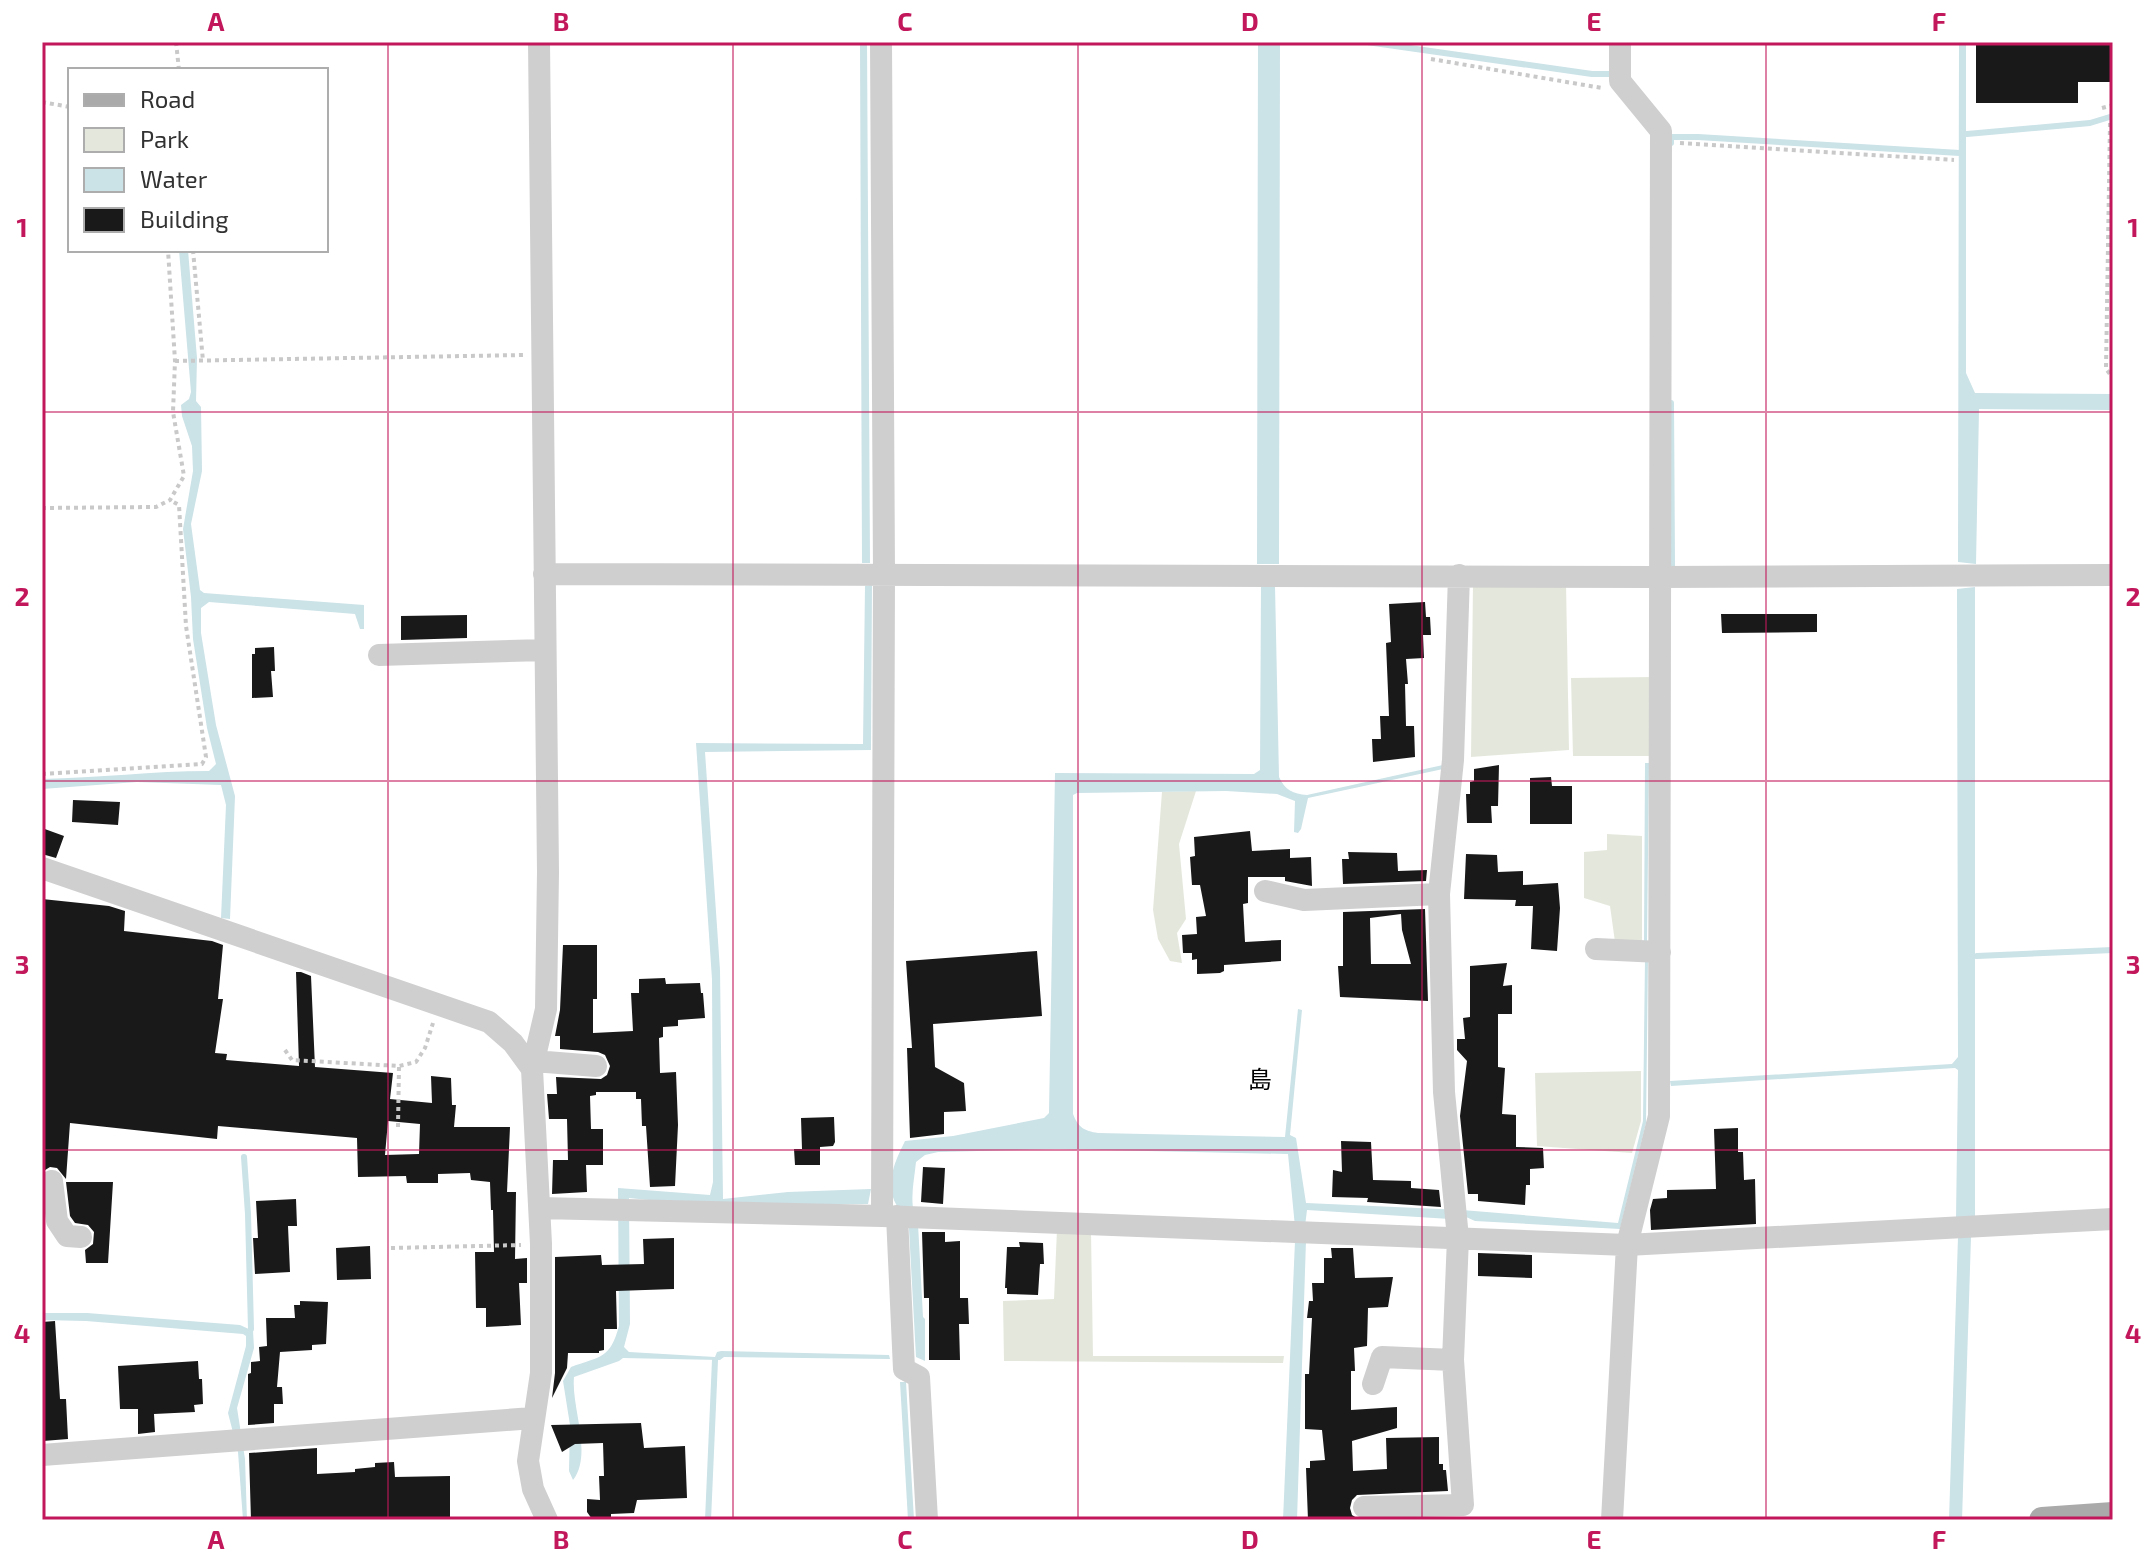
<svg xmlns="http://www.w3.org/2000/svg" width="2155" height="1562" font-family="'Exo 2','Noto Sans JP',sans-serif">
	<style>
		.green { fill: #e4e8dc }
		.water { fill: #cbe2e7 }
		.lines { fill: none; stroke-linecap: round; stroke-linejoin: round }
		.stream { stroke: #cbe2e7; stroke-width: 6 }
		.building { fill: #191919; fill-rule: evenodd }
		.path { stroke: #c9c9c9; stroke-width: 4; stroke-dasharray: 4 4; stroke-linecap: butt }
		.minor { stroke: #cfcfcf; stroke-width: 22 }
		.major { stroke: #aaa; stroke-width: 26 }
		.grid { fill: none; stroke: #c2185b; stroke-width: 2; stroke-opacity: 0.55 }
		.labels { text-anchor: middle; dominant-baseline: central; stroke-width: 8; stroke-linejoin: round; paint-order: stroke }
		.neighbourhood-label { font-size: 24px; fill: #000; stroke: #fff }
		.neatline { fill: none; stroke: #c2185b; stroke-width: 3 }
		.grid-label { font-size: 26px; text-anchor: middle; font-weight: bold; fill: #c2185b }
	</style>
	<rect width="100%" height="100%" fill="#fff"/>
	<path class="green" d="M1473,583H1566L1569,750L1471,757Z
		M1653,677L1651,756H1573L1571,678Z
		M1196,791L1179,844L1186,919L1177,933L1182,963L1170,961L1158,939L1153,910L1162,792Z
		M1607,834L1642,836V941L1615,942L1610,906L1584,898V852L1607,850Z
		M1641,1071V1121L1632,1153L1537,1146L1535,1073Z
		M1057,1229L1091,1232L1093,1356H1284L1283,1363L1004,1361L1003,1301L1054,1299Z"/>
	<path class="water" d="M860,42H867L870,563H862Z
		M1258,42H1280L1279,564H1257Z
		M1959,42H1966V373L1975,393L2113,394V410L1979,409L1976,564L1958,562Z
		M179,250H188L197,358L196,401L201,407L202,471L191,524L200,590L204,593L364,605V629H360L355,614L209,602L201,608V633L216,725L235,796L230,919L221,918L226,805L221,785L137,782L42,789V779C98,778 153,771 209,771L216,764L207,728L193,639L191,597L183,529L193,471L192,446L182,416L181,405L189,399L191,392Z
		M872,585L871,750L705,752L720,970L723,1199L788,1192L871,1189L868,1204L697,1205L629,1198L630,1324L624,1347L629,1352L715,1357L717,1352L721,1351L889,1355L890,1359L724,1357L720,1360L623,1358L619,1361L574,1377C571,1407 593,1454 573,1480L569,1471L570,1425L563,1381L571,1367C601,1356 610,1359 619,1326L618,1188L710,1195L713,1182L712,979L696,743L863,744L865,586Z
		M1261,586H1275L1279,777C1285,790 1293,794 1307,795L1443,765V769L1308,798L1301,829L1298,833L1294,832L1295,801L1277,794L1226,791L1077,793L1073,795V1114C1078,1127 1084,1131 1098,1133L1285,1137L1298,1009L1302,1010L1290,1135L1296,1138L1306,1203L1462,1210L1618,1223L1643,1121L1645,959L1648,958L1646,1123L1620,1229L1475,1221L1464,1216L1450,1219L1307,1210L1305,1226L1295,1227L1288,1154L1058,1149L938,1152L925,1155L916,1162C914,1183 908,1205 918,1224L923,1317L925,1319V1361L916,1357L908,1210L897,1206C884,1185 895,1161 905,1141L953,1136L1044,1118L1049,1113L1055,773L1254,774L1260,770Z
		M1975,587V1219L1956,1220L1958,1070L1955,1068L1671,1086L1670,1081L1952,1064L1958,1057L1957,589Z
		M1645,763H1649L1647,942H1644Z
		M1958,1237H1971L1962,1520H1949Z
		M1306,1240L1297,1520H1283L1295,1241Z
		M42,1313H87L240,1325L253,1331L254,1348L237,1408L245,1459L247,1520H243L238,1452L228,1413L246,1346V1336L243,1334L86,1321L42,1320Z
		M900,1382H906L914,1520H908Z"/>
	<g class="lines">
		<path class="stream" d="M1367,42L1592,74H1611
			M1967,134L2090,123L2113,116
			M1671,143V137H1698L1960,153
			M1671,403L1672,565
			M1977,956L2113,950
			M244,1157L248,1214L251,1329
			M708,1520L715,1360"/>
	</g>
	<path class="building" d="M1976,42H2077V45H2113V82H2078V103H1976Z
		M1425,602L1426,617H1430L1431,635H1423L1424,658L1406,659L1408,684H1405L1406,726H1414L1415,757L1373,762L1372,739H1381L1380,716H1389L1386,643L1391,642L1389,604Z
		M1721,614H1817V632L1722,633Z
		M467,615V638L401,640V616Z
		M274,647L275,671H271L273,697L252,698V654H255V648Z
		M1499,765L1498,806H1491L1492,823H1467L1466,794H1470V782L1474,781V769Z
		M1551,777L1552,786H1572V824H1530V778Z
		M73,800L120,802L118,825L72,822Z
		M42,828L64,836L56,858L42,854Z
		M1250,831L1252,851L1290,849V858L1311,857L1312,886L1285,881V877H1248V903L1243,904L1245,942L1281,940V961L1224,965V971L1220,973L1197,974V959L1192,960V953H1183L1182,935L1197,934L1196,917L1206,916L1200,885H1192L1190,857L1195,856L1194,837Z
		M1348,852L1397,853L1398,871L1427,870L1426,881L1343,884L1342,859H1349Z
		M1466,854L1497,855L1498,872L1523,871V885L1558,883L1560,908L1557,951L1531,949L1533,906H1515L1516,900L1464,899Z
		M42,899L109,906L125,911L124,931L212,941L223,945L218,999H223L215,1053L227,1054L226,1060L299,1066L296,972H301L311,976L315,1067L393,1073L390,1099L432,1103L431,1076L451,1078L452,1105H456L454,1127H510L507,1192H516L515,1259L527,1258V1283H519L521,1325L486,1327V1308H476L475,1252H494L493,1210H491L490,1182L471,1180L470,1173L438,1174V1183H407L406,1176L358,1177L357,1138L218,1126L217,1139L70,1123L66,1179L57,1168L50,1167L42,1172ZM388,1121L420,1124L419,1154L385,1155Z
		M1425,909L1428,1001L1340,997L1338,966H1343V912ZM1401,914L1402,930L1411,964H1371L1370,918Z
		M563,945H597V999H593V1033L633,1031L631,993H639V979L665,978L666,984L700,983L701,993H703L705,1018L678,1020V1026L663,1027V1037L659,1038L660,1073L676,1072L678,1125L675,1186L650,1187L646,1126H642L641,1099H636V1092H596V1095L590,1096L591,1129H603V1165H586L587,1192L552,1194L553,1160H568L567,1119H549L547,1094H557L556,1077L601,1079L607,1075L610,1066L605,1055L598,1052L560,1049V1036H555L560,1010Z
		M1037,951L1042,1016L933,1024L935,1067L964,1083L966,1111L944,1112V1134L910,1138L907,1048H912L906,961Z
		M1507,963L1503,986L1512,985V1014H1498V1067L1505,1068L1502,1114L1516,1115V1147L1543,1148L1544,1168L1530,1169V1185H1526L1525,1205L1478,1201V1194H1468L1460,1116L1467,1061L1457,1050V1039H1465L1463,1018L1470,1017V966Z
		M834,1117L835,1142L833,1146L820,1147V1165H795L794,1149H802L801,1118Z
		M1738,1128V1152H1743L1744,1180L1755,1179L1756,1224L1651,1230L1650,1210L1653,1199L1667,1198V1190L1716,1189L1714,1129Z
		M1341,1141L1371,1142L1373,1180L1411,1181V1188L1439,1190L1441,1207L1367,1202L1368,1198L1332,1197L1333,1170L1342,1172Z
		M923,1167L945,1168L943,1204L921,1202Z
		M66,1182H113L108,1263H86L85,1250L93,1244L94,1232L88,1225L75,1223L70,1216Z
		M296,1199L297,1226H288L290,1272L255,1274L253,1238H258L256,1201Z
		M922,1232H945V1242L960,1241V1298H968L969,1324H959L960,1360H929V1298H924Z
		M674,1238V1289L616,1291L617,1329H604V1350L599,1351V1353H568L567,1368L552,1398L555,1373V1257L601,1255L602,1265L644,1264L643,1239Z
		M1019,1242L1043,1243L1044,1264H1040L1038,1295L1007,1294V1288H1005L1007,1247H1020Z
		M370,1246L371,1279L337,1280L336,1248Z
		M1331,1248H1353L1355,1278L1393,1277L1388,1307L1368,1308L1367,1346L1354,1348L1355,1371H1351V1410L1397,1407V1428L1352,1441L1353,1471L1387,1469L1386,1438L1439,1437V1464H1443V1470H1446L1448,1491L1357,1495L1352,1500L1350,1508L1352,1515L1360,1520H1308L1306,1468H1310V1461L1325,1460L1322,1430L1305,1429V1374H1309L1312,1318H1307L1309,1301H1313L1312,1283H1324V1258H1332Z
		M1478,1253L1532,1255V1278L1478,1276Z
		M300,1301L328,1302L326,1344L312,1345V1350L280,1352L277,1387H282L283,1404H274V1423L248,1425V1374L251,1373V1362L260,1361L259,1347L267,1346L266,1318H295L294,1305H300Z
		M55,1321L60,1399H66L68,1439L43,1441L42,1322Z
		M198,1361L199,1379H202L203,1404L194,1405L195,1412L154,1414L155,1432L138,1434V1409H120L118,1366Z
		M641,1423L644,1448L685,1446L687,1498L637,1500L634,1513L611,1514V1519H592L587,1512V1499L600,1500L599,1476H604L603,1443L575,1444L562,1452L551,1425Z
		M317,1448V1474L355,1472V1469L375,1467V1463L394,1462L395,1477L450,1476V1520H251L249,1453Z"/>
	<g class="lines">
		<path class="path" d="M176,42L179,70
			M1431,59L1602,88
			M42,102L70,107
			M2102,108L2113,105
			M2110,123L2106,369L2113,378
			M1680,143L1954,160
			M193,250L203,361
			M175,361L524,355
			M42,508L156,507L170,500L184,476L173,412L175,361L168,250
			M42,774L202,764L206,757L186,626L179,505L170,500
			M285,1050L292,1060L399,1066L416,1062L425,1048L433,1023
			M398,1127L399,1066
			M391,1248L521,1245"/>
		<path class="minor" d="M881,42L884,573L882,1216
			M544,574L1660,577L2113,575
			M379,655L545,650
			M42,868L489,1022L513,1043L532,1069L541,1244V1373L528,1461L533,1489L547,1520
			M1265,891L1304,900L1439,894
			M1596,949L1660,952
			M534,1061L596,1066
			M532,1069L546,1009L548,872L539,42
			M52,1181L57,1221L67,1236L81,1237
			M540,1208L882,1216L1627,1245L2113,1219
			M897,1216L904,1369L919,1377L927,1520
			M1373,1384L1382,1357L1453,1360
			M42,1455L533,1418
			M1364,1507L1463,1505L1453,1360L1458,1238L1444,1092L1439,894L1453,760L1459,575
			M1612,1520L1627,1245L1659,1116L1661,131L1620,81V42"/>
		<path class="major" d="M2042,1520L2113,1515"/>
	</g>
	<path class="grid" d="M388,42V1520M733,42V1520M1078,42V1520M1422,42V1520M1766,42V1520M42,412H2113M42,781H2113M42,1150H2113"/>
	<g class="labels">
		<g class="neighbourhood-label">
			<text x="1260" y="1078">島</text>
		</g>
	</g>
	<rect width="2155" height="1562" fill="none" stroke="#ffffff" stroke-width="88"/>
	<rect x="68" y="68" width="260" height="184" fill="#ffffff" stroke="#adadad" stroke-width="2"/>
	<rect x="84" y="94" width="40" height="12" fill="#aaaaaa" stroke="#adadad" stroke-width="2"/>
	<text x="140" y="108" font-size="24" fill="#323232">Road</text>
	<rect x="84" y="128" width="40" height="24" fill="#e4e8dc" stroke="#adadad" stroke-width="2"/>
	<text x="140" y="148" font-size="24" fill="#323232">Park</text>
	<rect x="84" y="168" width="40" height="24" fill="#cbe2e7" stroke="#adadad" stroke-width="2"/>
	<text x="140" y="188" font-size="24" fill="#323232">Water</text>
	<rect x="84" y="208" width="40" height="24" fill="#191919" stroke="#adadad" stroke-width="2"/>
	<text x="140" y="228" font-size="24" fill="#323232">Building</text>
	<rect x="44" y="44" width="2067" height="1474" class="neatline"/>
	<g class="grid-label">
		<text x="216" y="31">A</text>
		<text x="561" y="31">B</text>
		<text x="905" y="31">C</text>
		<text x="1250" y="31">D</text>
		<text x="1594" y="31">E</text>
		<text x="1939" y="31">F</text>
		<text x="22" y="237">1</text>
		<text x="2133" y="237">1</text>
		<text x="22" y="606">2</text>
		<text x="2133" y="606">2</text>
		<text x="22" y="974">3</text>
		<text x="2133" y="974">3</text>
		<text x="22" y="1343">4</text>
		<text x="2133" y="1343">4</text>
		<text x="216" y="1549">A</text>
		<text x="561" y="1549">B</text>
		<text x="905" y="1549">C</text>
		<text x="1250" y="1549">D</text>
		<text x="1594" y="1549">E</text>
		<text x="1939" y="1549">F</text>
	</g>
</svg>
